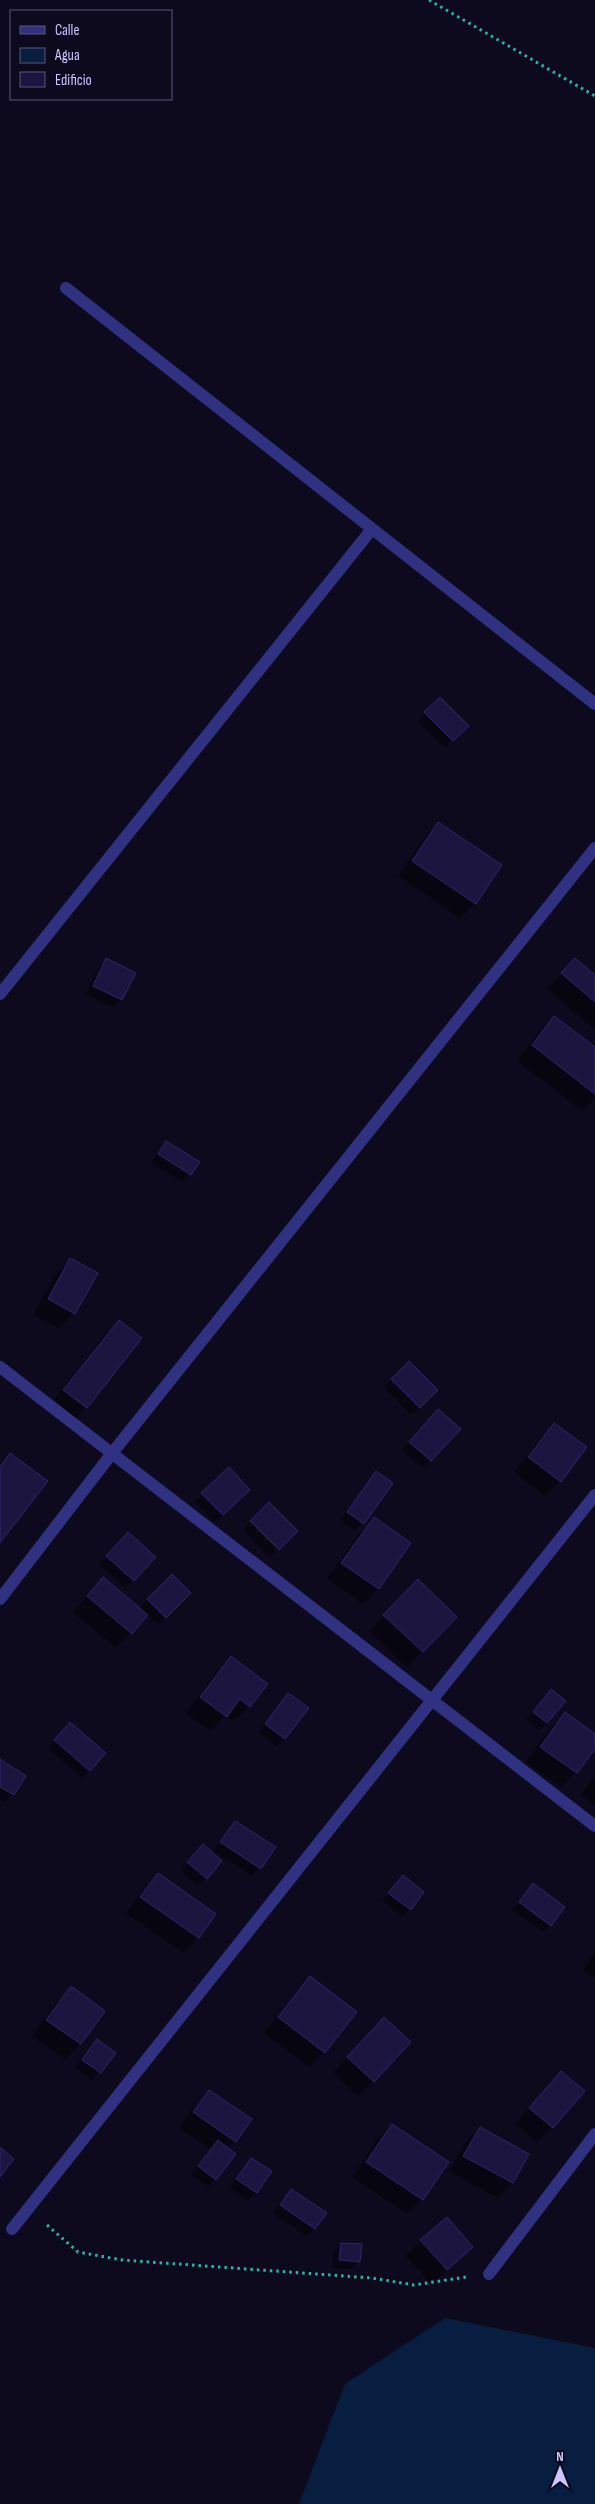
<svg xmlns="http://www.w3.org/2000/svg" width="595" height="2504" font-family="'Sofia Sans Condensed',sans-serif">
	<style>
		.water { fill: #071e40 }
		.shadow { fill: #0007 }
		.building { fill: #1c1540; stroke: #30256e }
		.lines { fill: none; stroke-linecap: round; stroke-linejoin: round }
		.path { stroke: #23b7a8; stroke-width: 3; stroke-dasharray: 2.5 4; stroke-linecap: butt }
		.street { stroke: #313181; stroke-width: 12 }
	</style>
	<rect width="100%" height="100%" fill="#0d0a1e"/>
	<path class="water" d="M445,2318L595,2348V2504H299L345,2384Z"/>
	<path class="shadow" d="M440,698L468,726L445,748L418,721Z
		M438,824L475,903L460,918L398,876L423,839Z
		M575,959L595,976V1030L547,989Z
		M106,960L121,1000L113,1007L86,994L99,967Z
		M554,1017L595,1048V1098L583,1111L517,1061L539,1032Z
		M166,1142L198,1162L182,1182L151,1163Z
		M71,1260L74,1313L59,1328L33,1315L55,1275Z
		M119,1321L140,1338L86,1407L71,1422L49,1406L104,1336Z
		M409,1362L436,1390L411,1415L384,1387Z
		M430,1418L459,1429L423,1468L402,1450Z
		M554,1424L560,1481L545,1496L514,1472L539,1440Z
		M376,1472L391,1483L355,1531L340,1520Z
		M248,1490L214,1522L195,1502L202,1494Z
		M269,1504L297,1531L270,1557L243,1529Z
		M374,1519L409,1543L378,1588L363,1604L327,1579L359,1534Z
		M121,1541L154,1557L125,1588L99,1564Z
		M172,1576L189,1593L158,1625L147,1614L116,1648L73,1612L103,1579L139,1608Z
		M418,1581L455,1617L407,1667L369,1631Z
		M231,1658L249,1706L234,1721L226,1716L210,1731L186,1713L216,1673Z
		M288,1695L284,1738L277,1746L258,1732Z
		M544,1699L547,1723L539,1730L526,1720Z
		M565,1714L595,1736V1747L576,1772L561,1787L526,1762L550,1729Z
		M62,1732L89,1770L82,1778L48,1748Z
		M0,1761L25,1776L5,1802L0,1799Z
		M595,1776V1806L580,1795Z
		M235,1822L274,1847L252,1876L213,1851Z
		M195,1854L206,1878L198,1886L180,1870Z
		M158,1875L214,1915L198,1938L183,1953L126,1913L143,1890Z
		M403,1877L410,1909L402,1917L382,1901Z
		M533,1885L551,1925L543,1932L512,1910Z
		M595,1951V1978L583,1970Z
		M310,1978L324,2052L309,2067L264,2033L295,1993Z
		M71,1988L103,2011L80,2044L65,2059L32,2036L56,2003Z
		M369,2034L373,2081L358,2096L333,2073Z
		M97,2041L114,2053L92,2080L75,2068Z
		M561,2073L552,2127L537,2142L515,2124Z
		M209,2092L235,2141L227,2149L215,2179L208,2187L191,2175L210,2149L179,2128L194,2107Z
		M392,2125L422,2199L407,2214L352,2177L377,2140Z
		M480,2128L528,2155L512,2183L497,2198L449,2171L465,2143Z
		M251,2159L256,2193L249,2200L229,2188Z
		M291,2190L315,2228L307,2236L273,2213Z
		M421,2241L472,2247L431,2284L406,2256Z
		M341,2244L359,2261L351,2269L332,2268L333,2252Z"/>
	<path class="building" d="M440,697L469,726L453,741L424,712Z
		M438,822L502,865L476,904L412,861Z
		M106,958L136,973L122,1000L93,986Z
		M575,958L595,975V1002L561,973Z
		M554,1016L595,1047V1094L532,1045Z
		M166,1141L200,1162L191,1175L158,1154Z
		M70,1258L98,1273L75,1314L48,1299Z
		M119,1320L142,1338L87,1408L63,1390Z
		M409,1361L438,1390L420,1408L391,1379Z
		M438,1409L461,1429L431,1461L409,1442Z
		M554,1423L587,1447L561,1482L528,1457Z
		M10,1453L48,1481L0,1543V1467Z
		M229,1467L250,1490L223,1515L201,1493Z
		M376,1471L393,1483L364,1524L347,1512Z
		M269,1502L298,1531L279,1550L250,1521Z
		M374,1517L411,1543L379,1589L341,1563Z
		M128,1532L156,1557L134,1581L106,1556Z
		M172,1574L191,1593L166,1618L147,1599Z
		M103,1577L148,1615L132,1634L87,1596Z
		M418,1579L457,1617L423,1652L383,1615Z
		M231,1656L268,1684L250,1707L240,1699L227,1717L200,1697Z
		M551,1689L566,1701L547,1723L533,1712Z
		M288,1693L309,1708L285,1739L265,1724Z
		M565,1712L595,1734V1749L577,1773L540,1747Z
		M70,1722L106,1753L90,1771L54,1740Z
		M0,1759L26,1776L14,1795L0,1787Z
		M235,1821L276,1847L261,1869L220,1842Z
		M203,1844L222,1861L207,1879L187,1862Z
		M158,1873L216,1914L199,1938L140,1897Z
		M403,1875L424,1892L411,1910L388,1893Z
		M533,1883L565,1907L551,1926L519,1902Z
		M310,1976L357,2012L325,2053L278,2017Z
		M71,1986L105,2011L81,2044L46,2020Z
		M384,2017L411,2042L374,2082L347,2057Z
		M97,2039L116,2053L101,2073L82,2060Z
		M561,2071L585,2091L553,2128L529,2108Z
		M209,2090L252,2119L236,2142L193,2112Z
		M392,2124L449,2162L423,2200L366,2162Z
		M480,2127L529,2154L513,2183L463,2156Z
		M218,2140L236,2154L216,2180L198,2166Z
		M0,2147L14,2159L0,2177Z
		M251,2158L272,2171L257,2193L236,2179Z
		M291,2189L327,2213L315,2229L280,2205Z
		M447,2217L473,2247L447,2270L420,2240Z
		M341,2243L362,2244L360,2262L339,2260Z"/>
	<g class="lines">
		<path class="path" d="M429,0L595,96
			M47,2225L78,2252L122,2260L372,2278L414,2285L466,2277"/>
		<path class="street" d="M66,288L595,704
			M0,994L372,529
			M0,1367L595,1826
			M0,1599L113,1452L595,848
			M12,2229L595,1495
			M489,2274L595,2134"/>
	</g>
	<rect x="10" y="10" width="162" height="90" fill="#0d0a1e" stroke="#595678"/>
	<rect x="20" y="26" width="25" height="8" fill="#313181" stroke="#595678"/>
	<text x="55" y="35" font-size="15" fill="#cbc7ff">Calle</text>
	<rect x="20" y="48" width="25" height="15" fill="#071e40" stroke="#595678"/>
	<text x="55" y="60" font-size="15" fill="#cbc7ff">Agua</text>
	<rect x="20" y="72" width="25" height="15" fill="#1c1540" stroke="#595678"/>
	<text x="55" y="85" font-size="15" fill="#cbc7ff">Edificio</text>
	<g transform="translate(560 2469)" stroke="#0d0a1e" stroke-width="4" paint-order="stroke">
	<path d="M0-4L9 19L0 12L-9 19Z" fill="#cbc7ff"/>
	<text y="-8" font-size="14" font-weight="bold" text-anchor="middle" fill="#cbc7ff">N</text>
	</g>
</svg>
